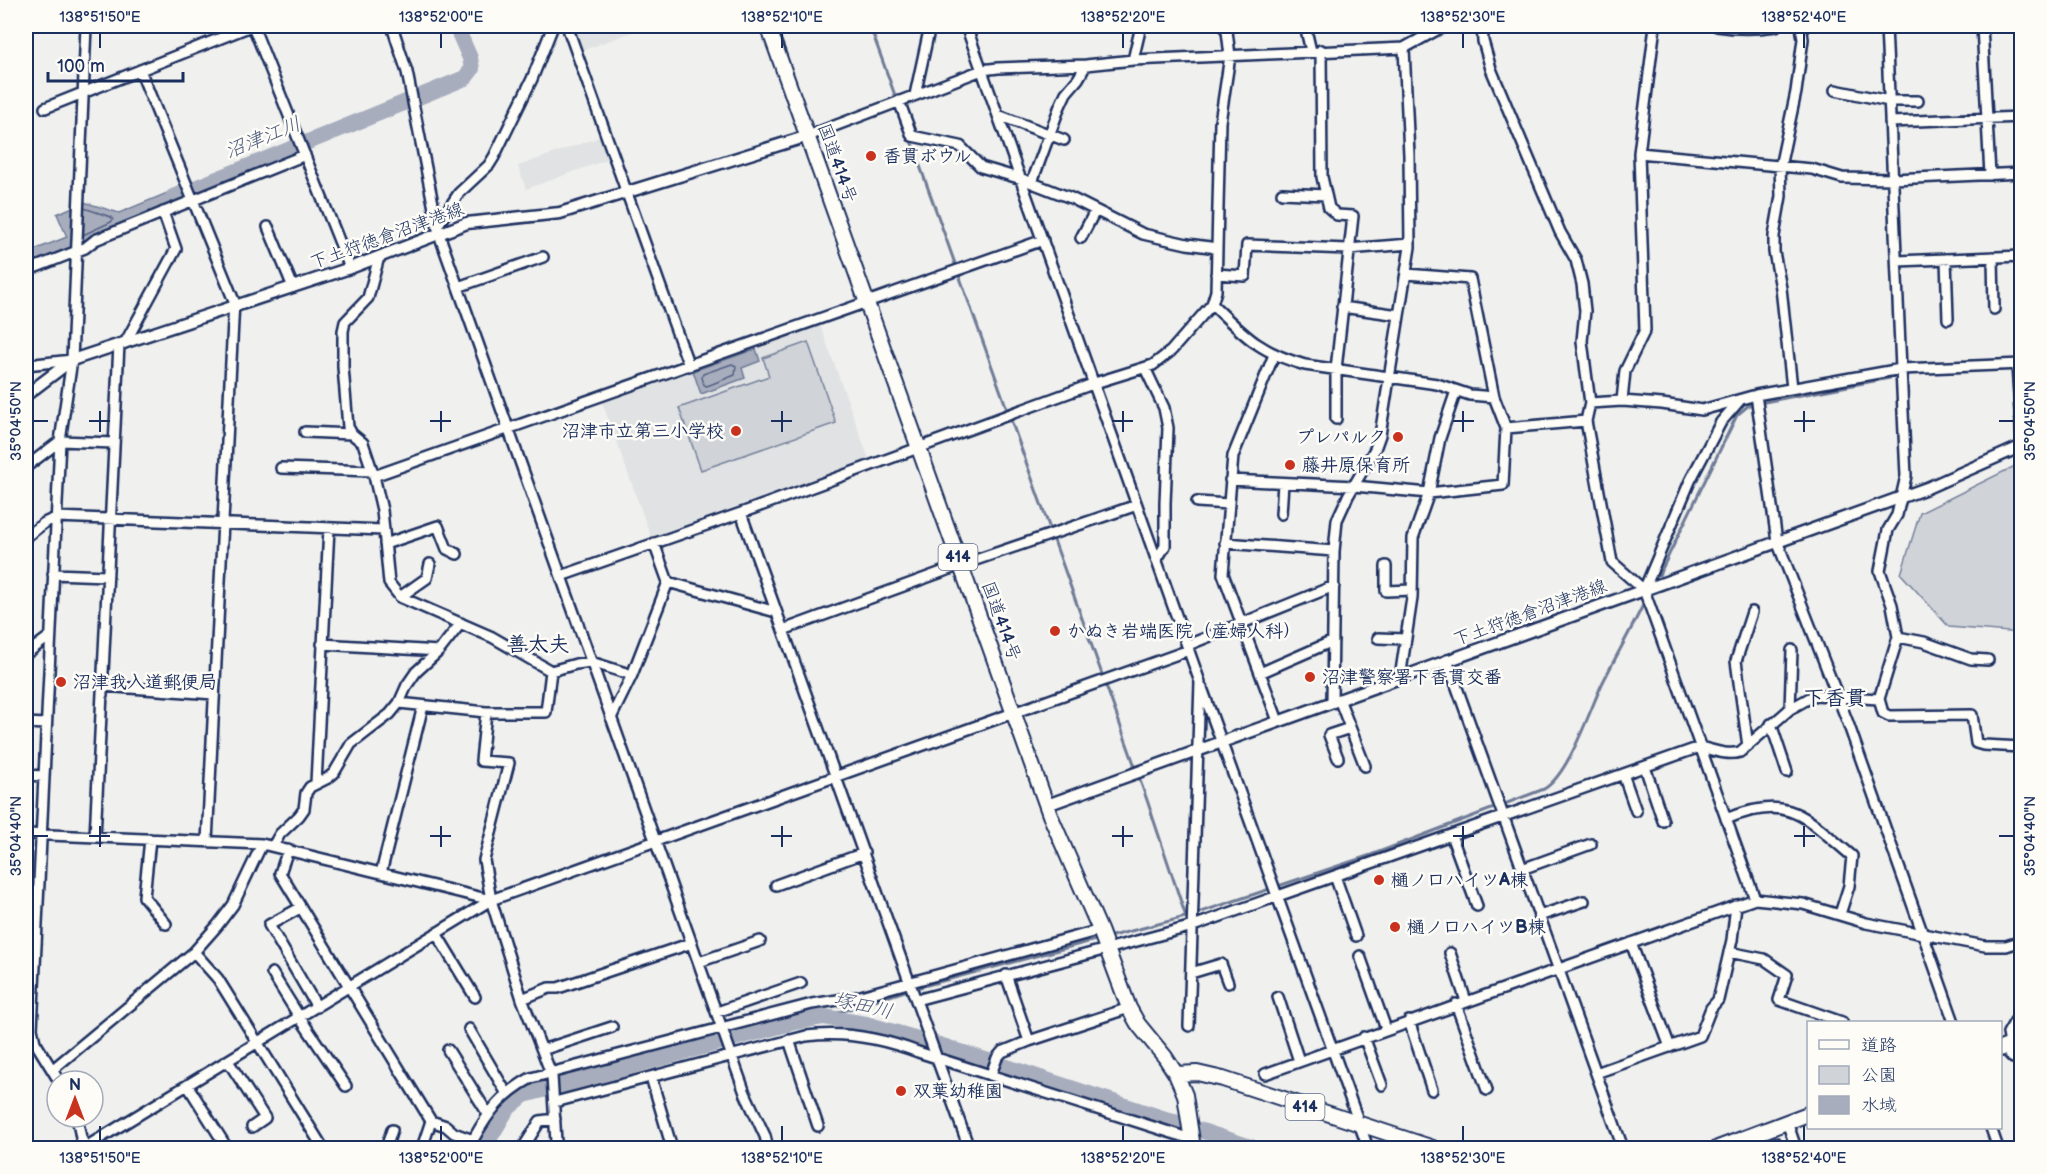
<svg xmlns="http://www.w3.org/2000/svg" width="2047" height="1174" font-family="'Balsamiq Sans','Klee One',sans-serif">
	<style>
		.built { fill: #e0e2e3 }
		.green { fill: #d0d3d8; stroke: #76819b; stroke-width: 1.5 }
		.water { fill: #a7adbd; stroke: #6f7b97; stroke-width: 1.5 }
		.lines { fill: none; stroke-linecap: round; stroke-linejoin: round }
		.shore { stroke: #536184; stroke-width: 1.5 }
		.stream { stroke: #6f7b97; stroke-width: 3 }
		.river { stroke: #a7adbd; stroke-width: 16 }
		.minor-casing { stroke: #1b2f5e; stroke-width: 14 }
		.major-casing { stroke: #1b2f5e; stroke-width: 15 }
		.highway-casing { stroke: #1b2f5e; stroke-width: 18 }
		.minor { stroke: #fdfcf7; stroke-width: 9 }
		.major { stroke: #fdfcf7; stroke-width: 10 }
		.highway { stroke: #fdfcf7; stroke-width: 14 }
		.ticks { fill: none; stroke: #1b2f5e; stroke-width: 2 }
		.poi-dot { fill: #c8321e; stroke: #fdfcf7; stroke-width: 2 }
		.labels { text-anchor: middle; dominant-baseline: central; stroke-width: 5; stroke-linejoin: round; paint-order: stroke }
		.shield { fill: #fdfcf7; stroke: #5f6c8c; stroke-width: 1.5 }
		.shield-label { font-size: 16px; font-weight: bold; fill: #1b2f5e }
		.poi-label { font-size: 18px; font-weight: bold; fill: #1b2f5e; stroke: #fdfcf7; text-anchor: start }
		.street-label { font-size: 18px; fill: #1b2f5e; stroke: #fdfcf7 }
		.water-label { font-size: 20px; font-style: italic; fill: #4c5b7f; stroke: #fdfcf7 }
		.quarter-label { font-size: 21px; font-weight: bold; fill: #1b2f5e; stroke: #fdfcf7 }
		.neatline { fill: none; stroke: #1b2f5e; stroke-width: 2 }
		.ticks-label { font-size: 15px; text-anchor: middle; fill: #1b2f5e }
	</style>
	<rect width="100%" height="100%" fill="#f0f0ee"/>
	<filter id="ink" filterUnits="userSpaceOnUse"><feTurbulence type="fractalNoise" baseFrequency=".0167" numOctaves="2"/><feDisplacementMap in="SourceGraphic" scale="12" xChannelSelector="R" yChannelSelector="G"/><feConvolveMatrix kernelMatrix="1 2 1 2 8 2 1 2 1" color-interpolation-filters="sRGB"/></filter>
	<g filter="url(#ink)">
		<path class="built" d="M573,26H648L581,51Z
			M600,137L609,159L526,189L518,166Z
			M820,325L869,459L651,537L602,402Z"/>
		<path class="green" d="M808,342L836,423L701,470L679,408L769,376L763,358Z
			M2021,463V633L1949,627L1901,574L1920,513Z"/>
		<path class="water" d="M184,186L194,193L87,239L82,245L26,268L27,261L26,228L34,250L67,237L57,214L84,202L119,213Z
			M756,349L760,361L742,368L745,378L701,394L693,371Z"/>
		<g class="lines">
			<path class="shore" d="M83,235L111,222L113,220L111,217L84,208
				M732,364L736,366L735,375L707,386L704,385L702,377L703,374Z"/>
			<path class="stream" d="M870,26L897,101
				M910,138L1147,800L1186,917
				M1659,575L1737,415L1749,405L1890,378
				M1195,914L1371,855L1544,789C1569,774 1589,712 1602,684C1615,658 1630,632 1643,605
				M1108,937L1189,916
				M824,1017L905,991L1099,939"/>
			<path class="river" d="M173,197L465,78L472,69L470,58L456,26
				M484,1148L507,1109L524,1095L791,1023L824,1017L866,1024L949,1048L1254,1148"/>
			<defs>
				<path id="minor" d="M253,26L350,268
					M392,26L407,72L439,234L745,1093L765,1136L768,1148
					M567,26L689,366
					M966,26L1200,682L1189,1026
					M1305,26L1311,51
					M1482,26L1483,41L1491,69L1560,232L1576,260L1582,284L1585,311L1582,341L1590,403L1586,421L1612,562L1644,590L1755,899
					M1717,26C1737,29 1755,29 1776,26
					M1886,26L1901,369L2022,364
					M1982,26L1990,175
					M1321,50L1322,177L1329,208L1337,215L1353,216L1336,369V419
					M1133,60L1141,26
					M140,70L234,301L207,842
					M1835,90L1889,101H1918
					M915,95L930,26
					M899,101L912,136L960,146L981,167L1022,179L1071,198L1143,234L1187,244L1217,248
					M45,108L251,26
					M998,115L1064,140
					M1890,122L2022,117
					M808,136L982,70L998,68L1086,65L1133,60L1404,48L1444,26
					M1639,153L1812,169L1842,178L1893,179L2022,173
					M1032,182L1060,106L1066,93L1078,79L1086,65
					M1282,193L1326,195
					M437,226L459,193L489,165L494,157L532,79L553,26
					M268,227L293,287
					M1081,238L1095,211
					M379,257L368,298L345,322L343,331V367L348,427L352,434L363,443L374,476L382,510L389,583L400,597L492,637L551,671L576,664L591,662L632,675
					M1993,257L1994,309
					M1946,259L1948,319
					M1897,261L2022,256
					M26,271L85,248L95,240L305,155
					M1216,274L1245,276L1247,245L1348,249L1410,244
					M1406,274L1470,279L1494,397
					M458,287L543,257
					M1212,304C1245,336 1259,352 1305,365L1437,384L1470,395L1494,397L1506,428L1586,421
					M1342,307L1399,315
					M125,343L176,249L163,212
					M1274,355L1233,456L1223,574L1278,721
					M26,365L72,360
					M2017,365L2022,442
					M1145,368L1164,408L1168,428L1165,503V546L1157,559
					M1792,388L1781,288L1774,252V236L1781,196L1780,167L1796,92L1803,39L1801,26
					M1756,395L1777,541L1848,723L1954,1022
					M1622,401L1625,371L1645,330L1639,153L1655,26
					M1590,403L1622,401L1662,404L1702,410L1756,395L1901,369L1906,476L1897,515L1888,530L1880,571L1892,605L1898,637L1879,699L1883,713L1889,716L1972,715L1976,743L1983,745L2022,747
					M305,432L352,434
					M26,467L60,441L114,443
					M281,468L373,471
					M374,476L1043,240
					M1230,480L1354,486L1429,493L1503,485L1506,428
					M1197,502L1229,504
					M741,513L969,1148
					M1281,514L1283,483
					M26,537L44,523L57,517L383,530
					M1225,543L1334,551
					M385,544L438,526L447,549L457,554
					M1386,566V591L1412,590
					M53,574L107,576
					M561,576L741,513L1098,382L1153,365L1171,351L1212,304L1216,291L1220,122L1230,56L1227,31L1223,26
					M668,582L776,612
					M1644,590L1690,481L1721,422L1740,400
					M400,597L427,578L430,564
					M783,630L961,565L1137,505
					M1898,637L1924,642L1971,659L1988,660
					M1378,638L1406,639
					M322,644L439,651
					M1188,645L1334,586
					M26,654L50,636
					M1447,660L1623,1148
					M1260,673L1333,641
					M1400,678L1412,598L1413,538L1429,493L1440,438L1456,391
					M102,686L214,694
					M1202,688L1368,1148
					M1339,699L1365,766
					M1332,701L1334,551L1337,520L1348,496L1375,449L1380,435L1410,247L1409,155L1404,48
					M399,703L486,712H546L551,671
					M1790,709L1792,650
					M486,712L481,761L509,763L484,860L491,900L522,999L552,1076L556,1142L560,1148
					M611,718L632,675L668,582L654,543
					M26,723L45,724
					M1771,724L1787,772
					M1748,746L1736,661L1752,612
					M1338,758L1329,735L1350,728
					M1645,767L1663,821
					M1623,774L1636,811
					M26,775L43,776
					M316,783L329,528
					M1726,819C1790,793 1805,817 1852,856L1849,886L1840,914
					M26,834L262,844L491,900
					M1451,835L1477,906
					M95,837L119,344
					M150,839L144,897L166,924
					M273,846L280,834L299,816L304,809L306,793L310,787L328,778L334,773L351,744L390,714L399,703L407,685L416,672L439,651L461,623
					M288,850L280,873L431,1121L422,1148
					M1522,869L1591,844
					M381,873L423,706
					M1335,876L1356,936
					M776,885L864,853
					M300,908L269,925L317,1007
					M1539,916L1584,901
					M436,933L475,997
					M1631,943L1670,1047
					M194,952L218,979L323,1148
					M1729,952L1764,959L1787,975L1779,1000L1842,1022
					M1450,953L1466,1001
					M1360,956L1386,1029
					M699,962L760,941
					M272,973L300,1018L346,1086
					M1191,973L1221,964L1228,983
					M1006,975L1029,1041
					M1278,997L1299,1061
					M522,999L549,988H558L692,943
					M916,1000L1193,926L1700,747C1713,750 1727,756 1740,752L1790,709L1815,695L1879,699
					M1456,1004L1487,1090
					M717,1012L801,983
					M1409,1021L1432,1090
					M469,1029L507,1094
					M1364,1037L1382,1085
					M789,1040L818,1126
					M2010,1045L2008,1033L2015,1021L2022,1018
					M2004,1048L2013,1058H2022
					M448,1050L488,1114
					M542,1050L612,1027
					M228,1061L265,1118L252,1127
					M52,1070L194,952L217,926L233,905L262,844
					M1596,1073L1700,1036L1711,1008L1718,1000L1732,940L1736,905
					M991,1074L997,1058L1002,1052L1029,1041L1129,1008
					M1265,1074L1755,899L1803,904L1866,923L1985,946H2006L2022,941
					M651,1077L672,1148
					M59,1081L35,1042L32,1029L60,441L72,360L86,26
					M188,1086L227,1148
					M555,1102L806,1036C845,1031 881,1038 918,1052L1191,1139
					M77,1117L81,1138L86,1148
					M431,1121L446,1126L454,1133L473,1140C489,1111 502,1094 531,1078L812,1004L857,997L1100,930
					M1787,1122L1796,1148H1799
					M1991,1128L1998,1148
					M1776,1143L1778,1148
					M84,1148L491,900L1189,650
					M386,1148L392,1130
					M523,1148L540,1121L555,1119"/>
				<path id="major" d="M26,395L72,360L350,268L467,223L560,213L808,136
					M1047,805L1927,488L2022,446"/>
				<path id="highway" d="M768,26L1050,815L1100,930L1129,1008L1138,1024L1165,1057L1176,1074L1185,1095L1193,1148
					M2000,1049L2022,1041
					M1176,1074L1197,1073L1223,1079L1433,1148
					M1718,1148L1808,1114"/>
			</defs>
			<use href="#minor" class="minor-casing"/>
			<use href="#major" class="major-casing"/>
			<use href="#highway" class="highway-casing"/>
			<use href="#minor" class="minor"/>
			<use href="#major" class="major"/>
			<use href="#highway" class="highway"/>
		</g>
	</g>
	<path class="ticks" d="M100,33V48M441,33V48M782,33V48M1123,33V48M1463,33V48M1804,33V48M100,411V432M441,411V432M782,411V432M1123,411V432M1463,411V432M1804,411V432M33,421H48M89,421H110M430,421H451M771,421H792M1112,421H1133M1453,421H1474M1794,421H1815M1999,421H2014M100,826V847M441,826V847M782,826V847M1123,826V847M1463,826V847M1804,826V847M33,836H48M89,836H110M430,836H451M771,836H792M1112,836H1133M1453,836H1474M1794,836H1815M1999,836H2014M100,1126V1141M441,1126V1141M782,1126V1141M1123,1126V1141M1463,1126V1141M1804,1126V1141"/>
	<g class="poi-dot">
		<circle cx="871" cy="156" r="6"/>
		<circle cx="736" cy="431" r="6"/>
		<circle cx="1398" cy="437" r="6"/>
		<circle cx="1290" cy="465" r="6"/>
		<circle cx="1055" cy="631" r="6"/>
		<circle cx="1310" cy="677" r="6"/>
		<circle cx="61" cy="682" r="6"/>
		<circle cx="1379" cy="880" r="6"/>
		<circle cx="1395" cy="927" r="6"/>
		<circle cx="901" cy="1091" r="6"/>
	</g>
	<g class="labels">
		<g class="shield">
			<rect x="938.5" y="544" width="39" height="26" rx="4.5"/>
			<rect x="1285.5" y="1094" width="39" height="26" rx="4.5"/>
		</g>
		<g class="shield-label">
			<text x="958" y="557">414</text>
			<text x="1305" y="1107">414</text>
		</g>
		<g class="poi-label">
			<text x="883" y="156">香貫ボウル</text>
			<text x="724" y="431" text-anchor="end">沼津市立第三小学校</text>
			<text x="1386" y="437" text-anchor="end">プレパルク</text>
			<text x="1302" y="465">藤井原保育所</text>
			<text x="1067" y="631">かぬき岩端医院（産婦人科）</text>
			<text x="1322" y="677">沼津警察署下香貫交番</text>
			<text x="73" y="682">沼津我入道郵便局</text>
			<text x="1391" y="880">樋ノ口ハイツA棟</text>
			<text x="1407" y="927">樋ノ口ハイツB棟</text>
			<text x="913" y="1091">双葉幼稚園</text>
		</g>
		<g class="street-label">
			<text transform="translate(837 163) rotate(70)">国道414号</text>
			<text transform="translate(387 236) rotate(-20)">下土狩徳倉沼津港線</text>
			<text transform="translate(1530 613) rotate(-20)">下土狩徳倉沼津港線</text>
			<text transform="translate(1001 621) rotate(70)">国道414号</text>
		</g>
		<g class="water-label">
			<text transform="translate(263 138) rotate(-22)">沼津江川</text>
			<text transform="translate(863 1006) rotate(13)">塚田川</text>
		</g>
		<g class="quarter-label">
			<text x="538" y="644">善太夫</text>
			<text x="1835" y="698">下香貫</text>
		</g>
	</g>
	<rect width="2047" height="1174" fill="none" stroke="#fdfcf7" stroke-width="66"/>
	<rect x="1807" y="1021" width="195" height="108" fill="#fdfcf7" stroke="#a3aaba" stroke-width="1.5"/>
	<rect x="1819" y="1040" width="30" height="9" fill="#fdfcf7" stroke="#a3aaba" stroke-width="1.5"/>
	<text x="1861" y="1051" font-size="18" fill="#1b2f5e">道路</text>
	<rect x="1819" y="1066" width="30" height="18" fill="#d0d3d8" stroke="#a3aaba" stroke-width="1.5"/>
	<text x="1861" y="1081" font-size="18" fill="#1b2f5e">公園</text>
	<rect x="1819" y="1096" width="30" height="18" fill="#a7adbd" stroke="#a3aaba" stroke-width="1.5"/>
	<text x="1861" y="1111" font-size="18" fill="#1b2f5e">水域</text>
	<g transform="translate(75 1099)"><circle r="28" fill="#fdfcf7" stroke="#a3aaba" stroke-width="1.5"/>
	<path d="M0-4.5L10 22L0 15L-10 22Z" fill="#c8321e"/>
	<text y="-9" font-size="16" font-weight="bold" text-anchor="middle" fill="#1b2f5e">N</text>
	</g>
	<path d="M48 72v9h135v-9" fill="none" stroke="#1b2f5e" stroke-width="3"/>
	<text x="57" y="72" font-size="18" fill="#1b2f5e" stroke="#fdfcf7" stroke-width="4.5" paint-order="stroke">100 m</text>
	<rect x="33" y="33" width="1981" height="1108" class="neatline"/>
	<g class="ticks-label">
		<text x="100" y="22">138°51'50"E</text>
		<text x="441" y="22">138°52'00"E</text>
		<text x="782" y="22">138°52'10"E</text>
		<text x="1123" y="22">138°52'20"E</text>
		<text x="1463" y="22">138°52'30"E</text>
		<text x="1804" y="22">138°52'40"E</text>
		<text transform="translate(16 421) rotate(-90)" y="5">35°04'50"N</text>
		<text transform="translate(2030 421) rotate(-90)" y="5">35°04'50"N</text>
		<text transform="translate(16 836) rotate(-90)" y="5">35°04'40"N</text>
		<text transform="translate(2030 836) rotate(-90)" y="5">35°04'40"N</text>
		<text x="100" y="1163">138°51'50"E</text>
		<text x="441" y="1163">138°52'00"E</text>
		<text x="782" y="1163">138°52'10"E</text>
		<text x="1123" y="1163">138°52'20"E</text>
		<text x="1463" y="1163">138°52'30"E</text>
		<text x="1804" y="1163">138°52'40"E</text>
	</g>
</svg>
